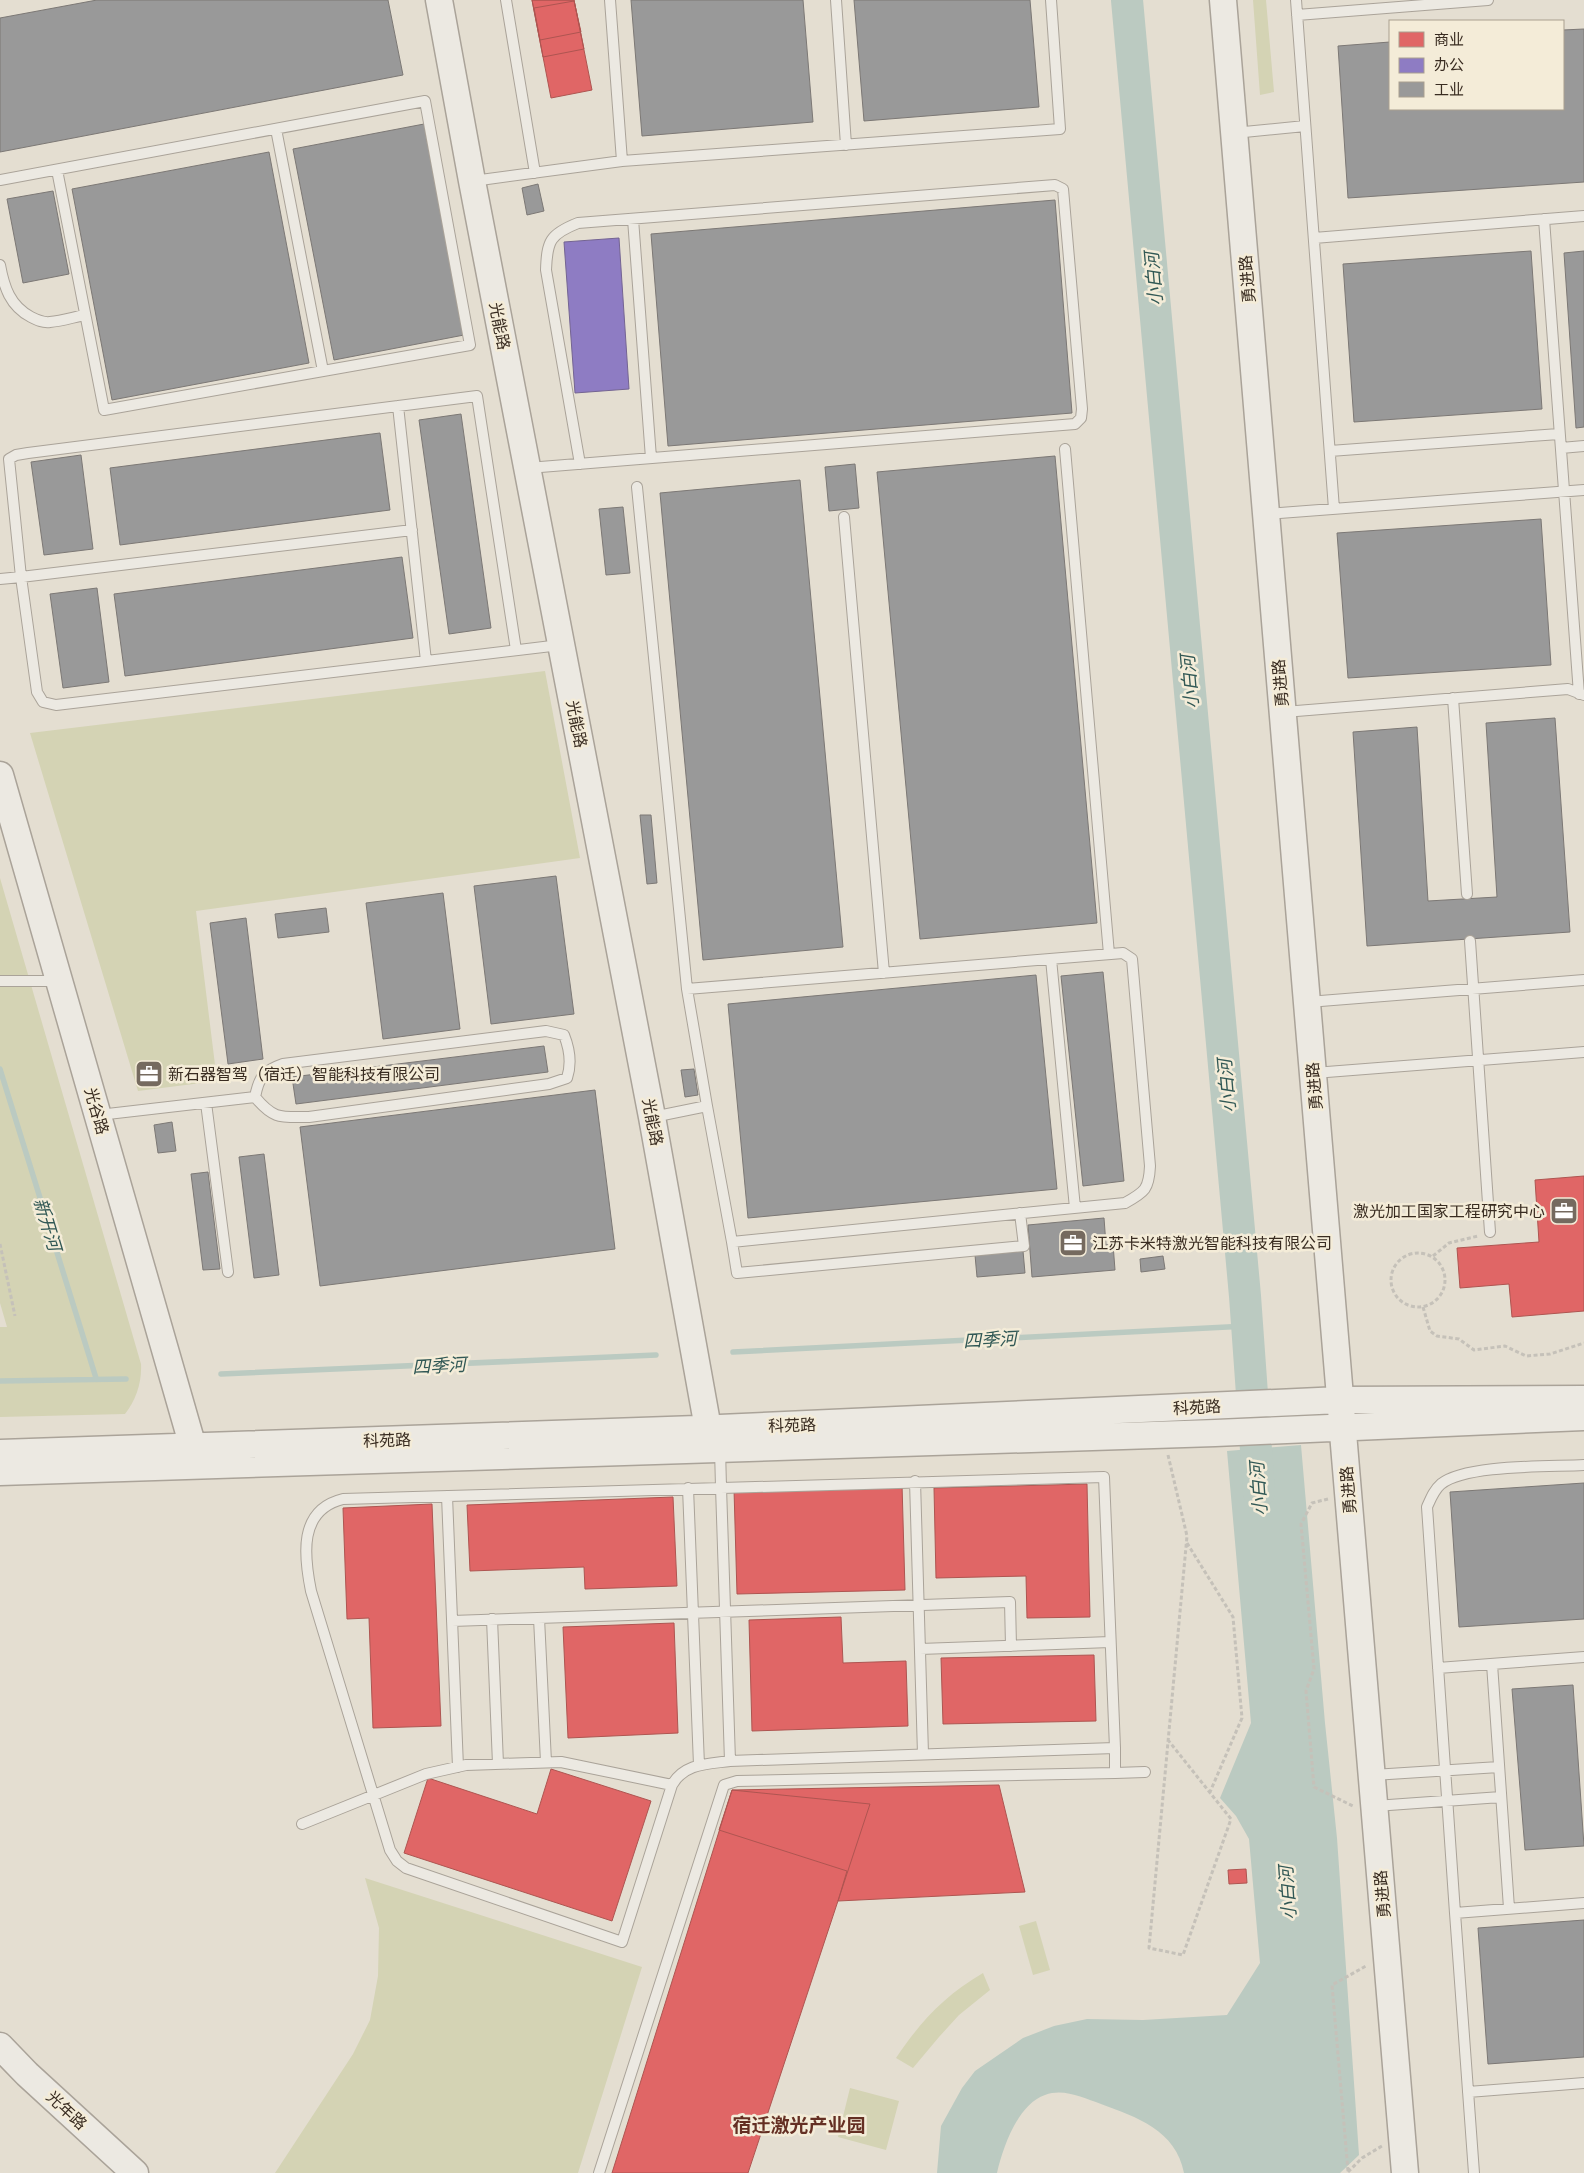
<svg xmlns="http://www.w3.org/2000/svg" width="1584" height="2173" font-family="'PT Serif','Noto Sans SC',serif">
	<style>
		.green { fill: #d4d3b4 }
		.water { fill: #bbcac1 }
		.shops { fill: #e06666; stroke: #ae5551 }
		.offices { fill: #8e7cc3; stroke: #746492 }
		.industry { fill: #999; stroke: #7c7875 }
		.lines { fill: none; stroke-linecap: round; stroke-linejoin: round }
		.stream { stroke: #bbcac1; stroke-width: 5.5 }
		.river { stroke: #bbcac1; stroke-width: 32 }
		.service-casing { stroke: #aaa399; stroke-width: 12 }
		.tertiary-casing { stroke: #aaa399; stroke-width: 29 }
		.path { stroke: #c5c1b9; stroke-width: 3; stroke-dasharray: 4 2.5; stroke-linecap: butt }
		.service { stroke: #ece9e2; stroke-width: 10 }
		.tertiary { stroke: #ece9e2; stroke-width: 26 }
		.labels { text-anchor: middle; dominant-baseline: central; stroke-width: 5; stroke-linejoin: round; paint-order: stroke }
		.street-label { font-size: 16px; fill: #392c21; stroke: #f4ecd8 }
		.poi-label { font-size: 16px; fill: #392c21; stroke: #f4ecd8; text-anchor: start }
		.water-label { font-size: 18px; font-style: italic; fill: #315855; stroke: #f4ecd8 }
		.quarter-label { font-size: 19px; font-weight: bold; fill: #642f23; stroke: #f4ecd8 }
	</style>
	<rect width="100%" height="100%" fill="#e4ded1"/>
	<path class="green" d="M1253,0H1266L1274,92L1260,95Z
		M545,671L580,858L196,911L217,1081L138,1091L30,733Z
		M0,878L141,1364C142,1382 136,1400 125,1414L0,1417V1327H7L0,1303Z
		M365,1878L642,1967L578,2173H275L353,2054L370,2020L378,1976L379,1928Z
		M1036,1921L1050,1970L1033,1975L1019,1926Z
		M983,1973L990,1990L959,2015L939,2037L913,2068L896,2058C921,2021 944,1996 983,1973Z
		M850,2088L899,2101L886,2150L838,2137Z"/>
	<path class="water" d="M1301,1445L1325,1723L1337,1838L1359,2155L1340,2173H1184C1176,2130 1136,2117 1101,2104C1083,2098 1064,2088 1045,2095C1018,2104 1003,2147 997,2173H937L941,2126L962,2088L975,2071L1023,2038L1054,2026L1087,2019L1143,2020L1227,2015L1260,1963L1249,1839L1236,1816L1220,1798L1251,1723L1227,1451Z"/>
	<path class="shops" d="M532,0H574L592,90L551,98Z
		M532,0H574L584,49L543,57Z
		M574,1L581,32L540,40L534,8Z
		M1584,1176V1311L1512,1317L1509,1284L1460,1288L1457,1248L1539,1242L1535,1180Z
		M902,1484L905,1590L737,1594L734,1489Z
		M1087,1484L1090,1617L1027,1618L1026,1576L936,1578L934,1488Z
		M673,1497L677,1586L585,1589L584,1567L470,1571L467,1505Z
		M432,1504L441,1726L373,1728L369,1618L347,1619L343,1508Z
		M841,1617L843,1663L906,1661L908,1726L752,1731L749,1620Z
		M674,1623L678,1733L568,1738L563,1627Z
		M1094,1655L1096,1721L943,1724L941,1658Z
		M551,1769L651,1801L612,1921L404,1853L428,1778L537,1814Z
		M999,1785L1025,1892L838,1901L847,1871L719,1830L732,1790Z
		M732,1790L870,1804L748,2173H612Z
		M1246,1869L1247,1883L1229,1884L1228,1870Z"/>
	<path class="offices" d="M619,238L629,389L575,393L564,242Z"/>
	<path class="industry" d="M97,0H388L403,75L0,152V18Z
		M631,0H803L813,122L642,136Z
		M854,0H1030L1039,107L864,121Z
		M1584,29V182L1348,198L1338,46L1390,42V109H1563V30Z
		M424,124L464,335L334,360L293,149Z
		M269,152L309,363L112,400L72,189Z
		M538,184L544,211L527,215L522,188Z
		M53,191L69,274L23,283L7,199Z
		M1055,200L1072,413L668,446L651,234Z
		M1531,251L1542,409L1354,422L1343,264Z
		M1584,251V427L1576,428L1564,253Z
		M461,414L491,628L449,634L419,420Z
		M380,433L390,510L120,545L110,468Z
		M81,455L93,549L44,555L31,462Z
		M1055,456L1097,923L920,939L877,472Z
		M855,464L859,508L829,511L825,467Z
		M800,480L843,947L703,960L660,493Z
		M623,507L630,573L606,575L599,509Z
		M1541,519L1551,665L1348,678L1337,533Z
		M402,557L413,638L125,676L114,594Z
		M97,588L109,682L63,688L50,594Z
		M1555,718L1570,932L1367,946L1353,732L1417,727L1428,901L1497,897L1486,723Z
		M640,815H651L657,883L647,884Z
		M556,876L574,1014L491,1024L474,886Z
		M443,893L460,1029L383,1039L366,903Z
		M326,908L329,932L278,938L275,914Z
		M246,918L263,1059L228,1064L210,923Z
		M1103,972L1124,1181L1083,1186L1061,976Z
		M1036,975L1057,1189L748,1218L728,1004Z
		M544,1046L548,1072L296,1104L292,1077Z
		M694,1069L698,1095L685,1097L681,1070Z
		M595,1090L615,1249L320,1286L300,1127Z
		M172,1122L176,1151L158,1153L154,1125Z
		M264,1154L279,1275L254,1278L239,1157Z
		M208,1172L220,1269L203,1270L191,1174Z
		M1104,1218L1106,1245L1113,1244L1115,1270L1032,1277L1028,1225Z
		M1023,1251L1025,1273L977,1277L975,1255Z
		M1163,1256L1165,1269L1141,1272L1140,1259Z
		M1584,1483V1619L1459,1627L1450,1492Z
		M1573,1685L1584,1846L1525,1850L1512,1689Z
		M1584,1920V2057L1488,2064L1478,1928Z"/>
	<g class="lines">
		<path class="stream" d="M0,1069L96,1378
			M733,1352L1247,1326
			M221,1374L656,1355
			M0,1381L126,1379"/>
		<path class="river" d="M1127,0L1245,1296L1259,1492"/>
		<defs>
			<path id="service" d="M506,0L535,173
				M610,0L622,161
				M836,0L846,145
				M1296,0L1334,509
				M1297,15L1488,0
				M1234,133L1305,126
				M57,170L104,410L323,371
				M0,180L425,101L470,345L323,371L276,129
				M473,181L622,161L1060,129L1051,0
				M633,219L651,458
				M1544,219L1579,694
				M1314,238L1584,216
				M0,265C4,287 10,306 31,317C37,320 43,323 50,322C62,321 74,317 85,315
				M398,406L426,661
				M1561,448L1584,446
				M1065,449L1109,954
				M1330,451L1559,434
				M528,468L1075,424L1081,418L1082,409L1063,189L1055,185L578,223C550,234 547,241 546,270L580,464
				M637,487L687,989
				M1266,514L1584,490
				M844,517L884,973
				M412,530L21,577L9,459L16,455L28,453L477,396L516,650
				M0,579L21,577L37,692L43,702L56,705L560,645
				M1453,698L1467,894
				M1284,712L1568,689L1584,695
				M1470,941L1490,1232
				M1051,959L1075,1208
				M0,981H59
				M1308,1002L1584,980
				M1314,1073L1584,1052
				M206,1103L228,1272
				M99,1115L255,1097C274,1120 281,1117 309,1117L549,1084L567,1078C572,1063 570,1050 564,1035L546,1031L283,1064C263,1071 259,1077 255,1097
				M653,1117L707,1106L732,1242L1125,1203C1145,1192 1149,1189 1150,1166L1132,959L1123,953L687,989L707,1106
				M732,1242L737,1273L1024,1246L1020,1213
				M720,1449L721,1487L730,1761L1115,1748L1104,1477L343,1499C298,1510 304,1556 311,1591L390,1850L397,1861L406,1868L622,1942L672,1785C684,1763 708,1764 730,1761
				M1584,1465C1550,1467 1466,1464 1441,1484C1434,1490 1431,1498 1427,1507L1455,1913L1584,1903
				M915,1481L923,1754
				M688,1488L699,1765
				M447,1496L458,1767
				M539,1618L546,1762
				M492,1619L498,1764
				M452,1621L1010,1602L1011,1646
				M920,1649L1110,1642
				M1492,1664L1509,1908
				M1438,1668L1584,1657
				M1115,1773L1145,1772
				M1373,1775L1499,1767
				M1375,1806L1501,1797
				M302,1824L426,1774L466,1765L561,1762L672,1785
				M1455,1913L1474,2173
				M1468,2092L1584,2083
				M599,2173L724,1785L737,1781L1115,1773V1748"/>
			<path id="tertiary" d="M439,0L472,181L652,1117L711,1445
				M1223,0L1405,2173
				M0,775L193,1447
				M0,1453L697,1429L1340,1400L1584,1399
				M0,1472L1215,1433L1584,1417
				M0,2046L27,2074L135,2173"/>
		</defs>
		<use href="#service" class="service-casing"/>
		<use href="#tertiary" class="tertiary-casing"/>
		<path class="path" d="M0,1244L15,1316
			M1391 1280a27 27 0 1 1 54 0a27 27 0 1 1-54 0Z
			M1433,1256L1449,1243L1478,1236
			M1423,1307L1430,1331L1437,1336L1459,1339L1474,1350L1505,1346L1526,1356L1550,1354L1584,1343
			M1168,1455L1187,1536L1149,1948L1183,1955L1231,1819L1168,1740
			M1328,1499L1312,1503L1301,1524L1314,1669L1306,1691L1314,1787L1353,1806
			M1187,1543L1233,1617L1242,1718L1210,1792
			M1348,2171L1332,1985L1366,1966
			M1348,2172L1362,2158L1382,2146"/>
		<use href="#service" class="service"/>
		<use href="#tertiary" class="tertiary"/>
	</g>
	<defs>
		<symbol id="office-square" viewBox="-11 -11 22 22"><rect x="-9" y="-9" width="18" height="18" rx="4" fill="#756a5f" stroke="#f4ecd8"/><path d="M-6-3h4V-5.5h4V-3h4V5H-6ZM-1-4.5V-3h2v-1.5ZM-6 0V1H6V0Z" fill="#fff"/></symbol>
	</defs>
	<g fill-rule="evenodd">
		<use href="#office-square" x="133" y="1058" width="32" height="32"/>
		<use href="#office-square" x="1548" y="1195" width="32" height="32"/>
		<use href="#office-square" x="1057" y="1227" width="32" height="32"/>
	</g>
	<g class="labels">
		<g class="street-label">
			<text transform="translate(1247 279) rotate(-95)">勇进路</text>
			<text transform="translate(500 326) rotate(79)">光能路</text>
			<text transform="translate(1280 683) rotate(-95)">勇进路</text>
			<text transform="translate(577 724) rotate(79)">光能路</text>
			<text transform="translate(1314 1086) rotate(-95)">勇进路</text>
			<text transform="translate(97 1111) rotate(74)">光谷路</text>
			<text transform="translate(653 1122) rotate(79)">光能路</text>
			<text transform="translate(1197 1407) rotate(-3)">科苑路</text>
			<text transform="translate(792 1425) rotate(-2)">科苑路</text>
			<text transform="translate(387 1440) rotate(-2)">科苑路</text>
			<text transform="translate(1348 1490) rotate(-95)">勇进路</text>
			<text transform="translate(1382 1894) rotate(-95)">勇进路</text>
			<text transform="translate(67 2110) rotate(43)">光年路</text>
		</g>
		<g class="poi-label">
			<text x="168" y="1074">新石器智驾（宿迁）智能科技有限公司</text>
			<text x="1545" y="1211" text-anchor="end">激光加工国家工程研究中心</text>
			<text x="1092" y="1243">江苏卡米特激光智能科技有限公司</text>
		</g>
		<g class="water-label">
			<text transform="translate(1153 279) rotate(-95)">小白河</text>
			<text transform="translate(1189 682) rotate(-95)">小白河</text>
			<text transform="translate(1226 1086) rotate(-95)">小白河</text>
			<text transform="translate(48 1224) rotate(73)">新开河</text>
			<text transform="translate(990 1339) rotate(-3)">四季河</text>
			<text transform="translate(439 1365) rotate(-3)">四季河</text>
			<text transform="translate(1258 1489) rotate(-94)">小白河</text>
			<text transform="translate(1287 1893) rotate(-94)">小白河</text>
		</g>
		<g class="quarter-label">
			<text x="799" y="2124">宿迁激光产业园</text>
		</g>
	</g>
	<rect x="1389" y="20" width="175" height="90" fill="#f4ecd8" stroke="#a99f8f"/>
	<rect x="1399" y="32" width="25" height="15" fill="#e06666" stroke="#a99f8f"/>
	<text x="1434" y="45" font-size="15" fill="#392c21">商业</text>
	<rect x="1399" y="58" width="25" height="15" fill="#8e7cc3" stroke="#a99f8f"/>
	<text x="1434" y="70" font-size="15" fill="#392c21">办公</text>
	<rect x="1399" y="82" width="25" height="15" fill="#999999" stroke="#a99f8f"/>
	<text x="1434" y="95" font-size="15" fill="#392c21">工业</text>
</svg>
